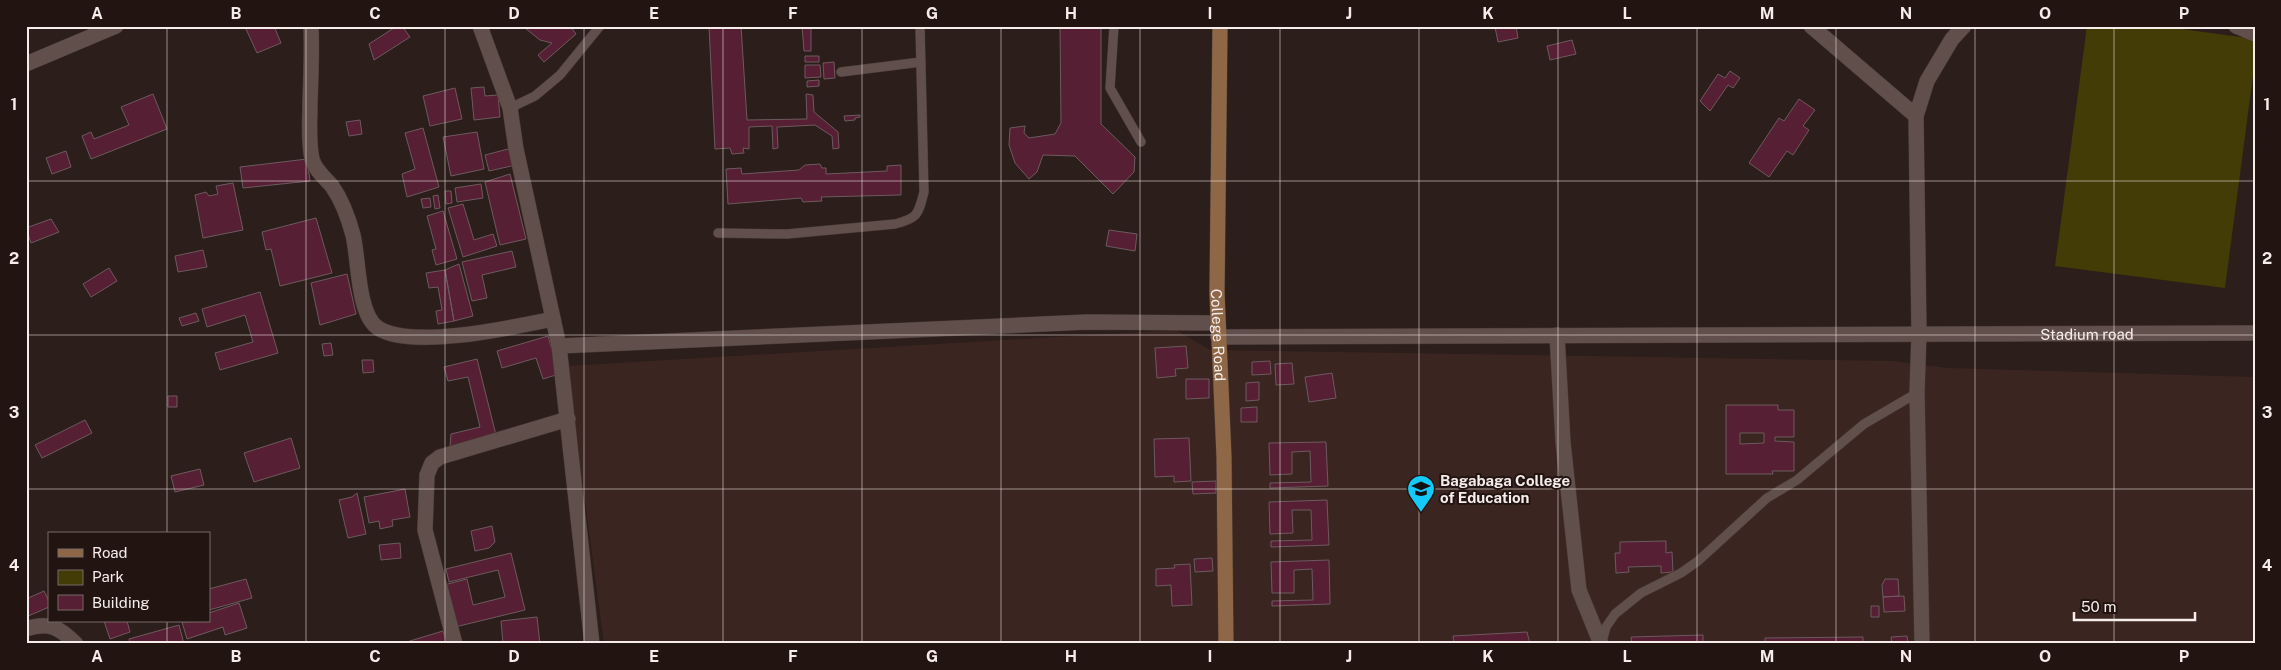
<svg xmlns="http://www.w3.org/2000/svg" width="2281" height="670" font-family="'Public Sans',sans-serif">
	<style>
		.built { fill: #3b2521 }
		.green { fill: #433c07 }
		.building { fill: #571f34; stroke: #6c5a5f; fill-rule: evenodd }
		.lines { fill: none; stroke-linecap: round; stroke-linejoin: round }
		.lane-casing { stroke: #463937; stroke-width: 10 }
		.street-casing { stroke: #463937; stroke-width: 16 }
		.secondary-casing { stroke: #463937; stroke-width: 16 }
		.lane { stroke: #614f4b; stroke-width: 9 }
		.street { stroke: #614f4b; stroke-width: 15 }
		.secondary { stroke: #8e6846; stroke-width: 15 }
		.grid { fill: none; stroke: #f6ece9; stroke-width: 1; stroke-opacity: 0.55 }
		.labels { text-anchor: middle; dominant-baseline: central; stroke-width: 4; stroke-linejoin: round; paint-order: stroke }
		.street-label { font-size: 15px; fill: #f6ece9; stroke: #221411 }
		.poi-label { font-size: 15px; font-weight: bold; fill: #f6ece9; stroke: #221411; text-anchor: start }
		.neatline { fill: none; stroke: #f6ece9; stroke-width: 2 }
		.grid-label { font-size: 16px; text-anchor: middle; font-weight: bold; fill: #f6ece9 }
	</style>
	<rect width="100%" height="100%" fill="#2c1e1a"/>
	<path class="built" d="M1176,330L1210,350L1893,361L1948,368L2255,377V644H604L567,366Z"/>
	<path class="green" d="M2087,26H2159L2255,39V60L2225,288L2055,266Z"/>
	<path class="building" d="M254,26H274L281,43L257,53L246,29Z
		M397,26H402L410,37L374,60L369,44Z
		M526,26H570L576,34L544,62L538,55L552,43L540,40L525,28Z
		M709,26H741L747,120L807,119L806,94L813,95L814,112L838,132L839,148L833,149L832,136L815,125L777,127L778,148L773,149L772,126L749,127V149L743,148L744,153L732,154L730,148L715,149Z
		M802,26H811V51H804Z
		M1060,26H1101V124L1135,157L1134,172L1113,194L1075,156L1043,155L1037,172L1029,179L1015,163L1009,145L1010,128L1025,126L1024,133L1029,138L1055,134L1061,123Z
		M1516,26L1518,38L1498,42L1495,27Z
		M1572,40L1576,54L1550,60L1547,46Z
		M805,56H819V62H805Z
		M834,62L835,78L824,79L823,63Z
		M805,65H820L821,77L805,78Z
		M1730,71L1740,78L1733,88L1728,85L1710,111L1700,101L1718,74L1725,78Z
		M819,80V86L807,87V81Z
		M484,87L485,96L498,95L500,117L474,120L471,88Z
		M455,88L462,119L430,126L423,96Z
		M153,94L167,129L91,159L82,136L91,132L94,139L129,125L121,107Z
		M1799,99L1815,110L1803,126L1809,130L1793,155L1787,151L1769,177L1749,163L1779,118L1784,121Z
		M860,115V117L855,118V120L845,121L844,116Z
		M360,120L362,134L349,136L346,122Z
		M423,128L439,187L407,197L402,174L415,169L405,133Z
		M477,132L484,169L451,176L443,137Z
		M512,148L516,165L489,171L485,155Z
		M66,151L71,167L52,174L46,158Z
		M307,159L310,181L243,188L240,167Z
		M820,164L822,168H826V174L887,171V166L901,165V195L821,197L822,201L803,202L801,198L728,204L726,169L741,168L742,174L799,170L805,165Z
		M510,174L526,239L500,245L485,182Z
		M233,183L243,230L203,238L195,195L206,192L209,196L218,194L216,186Z
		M481,184L483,198L457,202L455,188Z
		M445,191H451L452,203L446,204Z
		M438,195L440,208L435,209L433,196Z
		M430,198L431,207L423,208L421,199Z
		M463,204L474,240L493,234L497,246L463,257L448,208Z
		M443,211L457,259L436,265L432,250L436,249L427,216Z
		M316,218L332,273L280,286L271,249L266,250L262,232Z
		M51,219L59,232L31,243L26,228Z
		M1109,230L1137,234L1135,251L1106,246Z
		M203,250L207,267L178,272L175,256Z
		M512,251L516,267L482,275L487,298L472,301L462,262Z
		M459,264L473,316L454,321L445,270Z
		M109,268L117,281L91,297L83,284Z
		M445,270L454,321L438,324L436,311L442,310L438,287L429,288L426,273Z
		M347,274L356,314L320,325L311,283Z
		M260,292L278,353L220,370L215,353L253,342L245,315L207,327L202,309Z
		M196,313L199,321L182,326L179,318Z
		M548,336L559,374L543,379L536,358L502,368L497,351Z
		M331,343L333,355L324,356L322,344Z
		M1186,346L1188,368L1175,369L1176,376L1157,378L1155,348Z
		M477,359L496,435L450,447L451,434L480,427L468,377L448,381L444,367Z
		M362,360H373L374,372L363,373Z
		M1270,361L1271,374L1252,375V362Z
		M1292,363L1294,384L1276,385L1275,364Z
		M1332,373L1336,398L1309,402L1305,377Z
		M1186,379H1209V398L1186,399Z
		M1259,382V400L1246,401V383Z
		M168,396H177V407H168Z
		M1726,405H1778V410H1794V437H1775V441L1794,442V471H1772L1773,474H1726ZM1740,433H1764V443L1740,444Z
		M1257,407V422H1241V408Z
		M85,420L92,433L42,458L35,445Z
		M291,438L300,468L254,482L244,453Z
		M1189,438L1191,481L1174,482V476L1155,477L1154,439Z
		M1326,442L1328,486L1270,488V483L1311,482L1310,451L1292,452V474L1270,475L1269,443Z
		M200,469L204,485L175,492L171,476Z
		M1216,481V493L1193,494L1192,482Z
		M405,489L410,517L392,520L393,526L380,529L379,521L369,523L364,497Z
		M357,493L366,534L348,538L339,500L352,497Z
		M1327,500L1329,545L1271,547V541L1312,540L1311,510H1292L1293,533L1270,534L1269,502Z
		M492,526L495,542L489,548L475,551L471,531Z
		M1666,541V553L1672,552L1673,572L1661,573V566L1628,567L1629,572L1616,573L1615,553H1620V542Z
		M400,543L401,558L381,560L379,545Z
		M511,553L525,610L455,627L444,585L467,579L473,605L505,597L498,570L449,582L446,569Z
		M1212,558L1213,571L1195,572L1194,559Z
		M1329,560L1330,604L1272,606V601L1313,600L1312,569L1294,570V593H1272L1271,562Z
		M1190,564L1192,605L1172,606L1171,585L1156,586V569L1175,568L1174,565Z
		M246,579L252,598L209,610V589Z
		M1885,579H1898L1899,596L1883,597L1882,585Z
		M44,591L49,601V607L26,617V599Z
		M1904,596L1905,611L1884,612L1883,597Z
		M239,603L247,628L225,635L223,627L187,639L182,622L209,621V613Z
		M1871,606H1879V617H1871Z
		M537,617L540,644H503L501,621Z
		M104,621H127L130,632L110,639Z
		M179,625L184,644H130L129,639Z
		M443,631L447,644H400Z
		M1527,632L1530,644H1454L1453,636Z
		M1703,635V644H1632L1631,637Z
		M1907,636L1908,644H1892L1891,637Z
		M1863,637V644H1765V638Z"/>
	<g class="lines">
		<defs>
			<path id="lane" d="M1114,26L1110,88L1141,142
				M841,72L921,62
				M510,108L535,96L560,75L600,26
				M718,233L787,234L895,224C918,218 918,215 924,192L920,26
				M1602,642L1606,627L1615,614L1641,593L1681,573L1698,561L1767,498L1797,480L1864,424L1917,393"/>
			<g id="street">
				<path d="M311,26C312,52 311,77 310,102C310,121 308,140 312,159C315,170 325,178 332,186C341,199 349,220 353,235C359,259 357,314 378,328C412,350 514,327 553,319"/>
				<path d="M480,26L510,108L516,149L559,346L592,644"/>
				<path d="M1811,26L1916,116"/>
				<path d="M2236,26L2255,34"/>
				<path d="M26,64L116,26"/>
				<path d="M1557,335L1563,442L1579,590L1601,644"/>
				<path id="s1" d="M1218,337L2255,333"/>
				<path d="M559,346L1087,322L1218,323"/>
				<path d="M26,629C49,621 60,628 76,644"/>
				<path d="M455,644L425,530L427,475L432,463L440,457L568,419"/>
				<path d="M1922,644L1917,393L1919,333L1916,116L1927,81L1952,39L1964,26"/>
			</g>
			<g id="secondary">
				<path id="s2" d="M1220,26L1217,293L1224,457L1226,644"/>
			</g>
		</defs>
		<use href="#lane" class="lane-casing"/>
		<use href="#street" class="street-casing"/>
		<use href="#secondary" class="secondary-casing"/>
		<use href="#lane" class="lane"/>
		<use href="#street" class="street"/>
		<use href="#secondary" class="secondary"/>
	</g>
	<path class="grid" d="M167,26V534M306,26V644M445,26V644M584,26V644M723,26V644M862,26V644M1001,26V644M1140,26V644M1280,26V644M1419,26V644M1558,26V644M1697,26V644M1836,26V644M1975,26V644M2114,26V644M26,181H2255M26,335H2255M26,489H2255M167,621V644"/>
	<defs>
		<symbol id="university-pin" viewBox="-11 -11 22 30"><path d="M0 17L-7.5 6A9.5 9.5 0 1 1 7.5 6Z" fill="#13cafb" stroke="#221411"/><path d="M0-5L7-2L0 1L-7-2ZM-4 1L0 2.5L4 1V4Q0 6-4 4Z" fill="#111"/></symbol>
	</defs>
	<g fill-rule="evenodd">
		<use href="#university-pin" x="1405" y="473" width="32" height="43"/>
	</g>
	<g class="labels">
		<g class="street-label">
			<text stroke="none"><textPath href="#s1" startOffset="869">Stadium road</textPath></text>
			<text stroke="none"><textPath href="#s2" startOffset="309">College Road</textPath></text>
		</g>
		<g class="poi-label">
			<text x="1440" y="480">Bagabaga College<tspan x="1440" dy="17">of Education</tspan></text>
		</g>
	</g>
	<rect width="2281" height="670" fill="none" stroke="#221411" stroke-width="55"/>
	<rect x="48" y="532" width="162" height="90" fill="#221411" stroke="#776a67"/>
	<rect x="58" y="549" width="25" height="8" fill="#8e6846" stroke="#776a67"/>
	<text x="92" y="558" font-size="15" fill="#f6ece9">Road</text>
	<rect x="58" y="570" width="25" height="15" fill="#433c07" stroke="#776a67"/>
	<text x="92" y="582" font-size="15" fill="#f6ece9">Park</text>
	<rect x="58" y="595" width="25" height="15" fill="#571f34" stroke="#776a67"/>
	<text x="92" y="608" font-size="15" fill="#f6ece9">Building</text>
	<path d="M2074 612v8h121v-8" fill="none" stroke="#f6ece9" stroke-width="2.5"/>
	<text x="2081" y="612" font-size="15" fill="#f6ece9" stroke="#221411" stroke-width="4" paint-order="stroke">50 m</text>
	<rect x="28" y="28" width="2226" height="614" class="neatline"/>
	<g class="grid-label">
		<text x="97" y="19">A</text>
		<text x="236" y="19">B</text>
		<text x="375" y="19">C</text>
		<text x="514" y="19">D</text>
		<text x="654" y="19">E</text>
		<text x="793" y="19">F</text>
		<text x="932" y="19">G</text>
		<text x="1071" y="19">H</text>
		<text x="1210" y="19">I</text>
		<text x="1349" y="19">J</text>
		<text x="1488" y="19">K</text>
		<text x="1627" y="19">L</text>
		<text x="1767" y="19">M</text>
		<text x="1906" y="19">N</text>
		<text x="2045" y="19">O</text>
		<text x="2184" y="19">P</text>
		<text x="14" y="110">1</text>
		<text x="2267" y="110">1</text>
		<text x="14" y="264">2</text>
		<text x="2267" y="264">2</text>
		<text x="14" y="418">3</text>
		<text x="2267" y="418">3</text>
		<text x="14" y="571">4</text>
		<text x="2267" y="571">4</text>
		<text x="97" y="662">A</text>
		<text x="236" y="662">B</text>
		<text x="375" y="662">C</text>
		<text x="514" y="662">D</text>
		<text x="654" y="662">E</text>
		<text x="793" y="662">F</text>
		<text x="932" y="662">G</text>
		<text x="1071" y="662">H</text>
		<text x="1210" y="662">I</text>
		<text x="1349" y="662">J</text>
		<text x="1488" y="662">K</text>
		<text x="1627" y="662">L</text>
		<text x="1767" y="662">M</text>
		<text x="1906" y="662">N</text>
		<text x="2045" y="662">O</text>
		<text x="2184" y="662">P</text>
	</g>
</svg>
